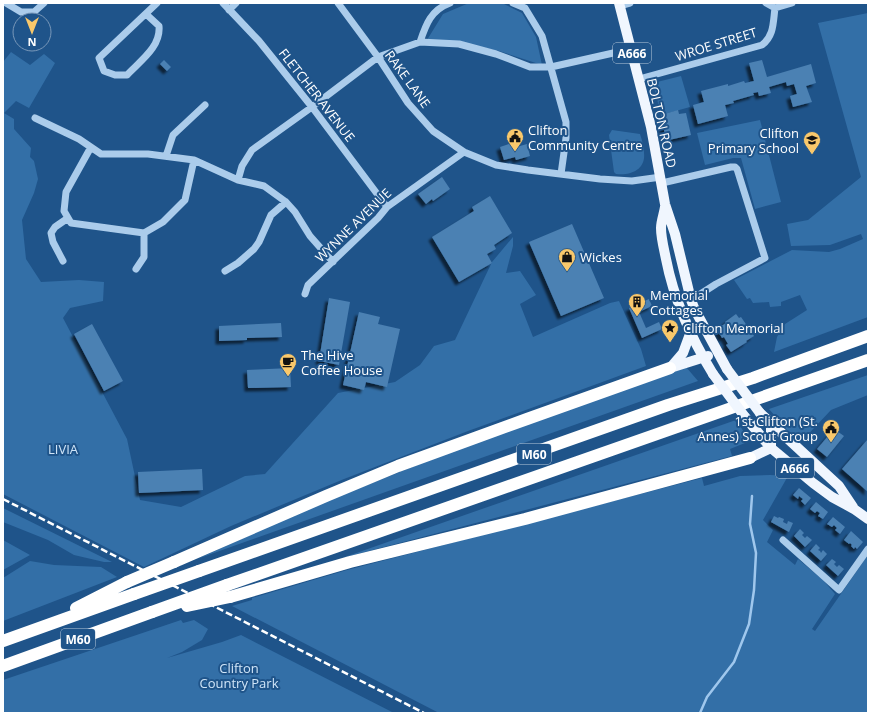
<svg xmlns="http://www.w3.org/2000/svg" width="871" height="716" font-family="'Open Sans',sans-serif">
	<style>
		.green { fill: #336fa7 }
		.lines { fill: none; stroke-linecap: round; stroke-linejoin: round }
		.stream { stroke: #9fc7ed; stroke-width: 2.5 }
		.building { fill: #4c81b3; filter: url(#shadow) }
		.minor { stroke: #abcceb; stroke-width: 7 }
		.major { stroke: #f0f6fe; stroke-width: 10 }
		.highway { stroke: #fff; stroke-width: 12 }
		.rail { stroke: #fff; stroke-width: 2.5; stroke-dasharray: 7 3; stroke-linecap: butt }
		.major-bridge { stroke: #f0f6fe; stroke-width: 10 }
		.highway-bridge { stroke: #fff; stroke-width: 12 }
		.labels { text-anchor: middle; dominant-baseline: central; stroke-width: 4; stroke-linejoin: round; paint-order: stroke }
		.shield { fill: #1f548a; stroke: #bcccdc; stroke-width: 1 }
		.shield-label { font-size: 12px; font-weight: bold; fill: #fff }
		.street-label { font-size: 13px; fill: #fff; stroke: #1f548a }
		.poi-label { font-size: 13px; fill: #fff; stroke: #1f548a; text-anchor: start }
		.park-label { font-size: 13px; fill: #d0e5f8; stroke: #1f548a }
	</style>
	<defs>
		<filter id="shadow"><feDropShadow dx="-3.5" dy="3.5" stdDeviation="1" flood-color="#0009"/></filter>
	</defs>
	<rect width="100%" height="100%" fill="#1f548a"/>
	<path class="green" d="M469,3H502L522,13L536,37L542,65L499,51L460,42L427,40L443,14Z
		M868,13V317L774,352L777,337L785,324L807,310L800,295L781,302V306L770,307L769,302L753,303L750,298L747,299L734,280L792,250L829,252L840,249L863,239L861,234L830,245L791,246L787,224L808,220L861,177L818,23Z
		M11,52L30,65L44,54L55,63L29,108L16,101L4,113L14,119V129L31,148L30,157L34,161L38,179L34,193L22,220L26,259L41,282L79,280L104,282L103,301L70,308L63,318L127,439L140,500L181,507L245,476L265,474L338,393L395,382L420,365L434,346L455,340L492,262L513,237V246L506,273L520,271L536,295L520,304L533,337L610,303L619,301L641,349L646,366L468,431L344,479L231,526L144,567L3,494V62Z
		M681,76L690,107L661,115L653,83Z
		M760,120L781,202L755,209L741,158H733L705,165L697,133Z
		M612,130L640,134C642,140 644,147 644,153C646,170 630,176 616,174L614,172L609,135Z
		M686,367L698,381L197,559L317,505L440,456Z
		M868,375V395L831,410L799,444L769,409Z
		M736,420L750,441L730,449L732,456L342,558Z
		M770,475L788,476L763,520L773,530L767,542L795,565L798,559L823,580L835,594L812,629L815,631L868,555V713H439L232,606L252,600V598L347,570L702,478L704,486L740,476Z
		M3,508L112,562H104L74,555L48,540L3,522Z
		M3,540L30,555L3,570Z
		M30,561L54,565L101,567L117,577L3,621V578Z
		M181,620L183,623L194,620L208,629L202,640L182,652L167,658L222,642L241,635L394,713H3V680Z"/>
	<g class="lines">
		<path class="stream" d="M700,713L707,697L734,662L749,624L754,590L756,553L750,524L752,496"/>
	</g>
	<path class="building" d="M164,60L171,67L167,71L160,64Z
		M762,60L767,77L811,64L816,83L806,86L812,102L793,107L790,96L797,94L794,84L787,86L786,82L769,87L771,93L759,96L758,92L753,93L754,95L733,101L734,103L725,105L728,116L698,124L693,105L704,102L701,91L728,84V86L744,81L745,83L754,81L749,63Z
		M678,110L679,114L686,113L691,135L669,140H666L661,115Z
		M512,143L513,148L527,144L530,156L516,160L515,157L504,160L500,147Z
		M442,177L450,189L433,201L432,199L426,204L418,194Z
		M490,196L512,233L494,245L496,249L487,254L492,263L459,282L432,237L474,211L472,207Z
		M572,224L604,298L561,316L529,242Z
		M329,298L350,302L339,365L319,361Z
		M649,299L652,306L639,312L646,328L659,322L662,329L642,338L629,308Z
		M359,312L380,317L378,324L400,329L387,387L366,382L364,390L343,385Z
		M736,314L739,318L741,317L754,336L746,341L747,342L731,352L726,345L728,344L724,337L722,338L718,331L721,329L720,327L726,323L725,322Z
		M281,323L282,337L247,338V340L219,341V326Z
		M92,324L123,381L104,391L74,334Z
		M290,368L291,387L248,388L247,370Z
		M834,429L844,436L827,457L817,449Z
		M868,439V492L842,469Z
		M202,469L203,490L139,493L138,472Z
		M799,488L811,498L805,505L801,501L803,499L799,496L798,499L793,495Z
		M816,502L828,512L823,519L818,516L820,513L817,511L815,513L810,509Z
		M774,516L778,518L779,517L784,519L783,522L787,524L788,521L793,523L789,532L771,522Z
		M833,517L845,527L840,534L835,530L837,528L834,525L832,527L827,524Z
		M800,529L804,533L802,535L805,538L807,536L812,540L805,547L794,536Z
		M851,531L863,542L857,549L855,547L854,549L851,546L852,545L850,543L849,544L844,540Z
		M816,544L820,548L818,550L820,551L821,553L823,550L827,554L821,561L810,551Z
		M832,559L836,562L834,564L837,567L839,565L844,569L838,576L826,565Z"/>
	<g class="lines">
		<path class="minor" d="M6,3L21,12H34L44,3
			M223,3L259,41L312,107L387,207
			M338,3L378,57L408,103L433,131L464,152L496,165L528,170L600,179L632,181L661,177
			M513,3L525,8L542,36L566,122V138L561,174
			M766,3L775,8L792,3
			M619,6L630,3
			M229,10L236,3
			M146,14L159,26C161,47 140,61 127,75H115L104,71L99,58L157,3
			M420,42C426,24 431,10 450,3
			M639,79L762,45C774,36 773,23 775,8
			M35,118L79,139L101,154H148L194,160L238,180L264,186L286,202L295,212L310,236L333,262
			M91,147L66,192L64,211L71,223L144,233L163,222L185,200L194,160
			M166,156L173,135L205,105
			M238,180L242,166L252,150L312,107L378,57L420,42L459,44L496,54L530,67H551L631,49
			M662,183L731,167H735L737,169L765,258L716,284L691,300
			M63,261L53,242L51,233L55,227L68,218
			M136,269L144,257V233
			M225,271L238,263L254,249L259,242L271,215L286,202
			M305,294L308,285L378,218L387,207L464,152
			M783,540L839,590L868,549"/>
		<path class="major" d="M619,3L651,127L665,204L675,234L691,300L695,310L727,369
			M665,207C664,214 661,221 661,228C661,238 664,249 666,259C674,300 691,338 713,374
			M671,367L683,353L690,334
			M670,368L708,356
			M760,413L839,486L853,507
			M745,417L771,448L813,483L832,497L854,509L868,519
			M750,458L771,448V424"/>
		<path class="highway" d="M174,562L326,496L398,466L527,419L670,368
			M199,571L668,405L753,378L868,336
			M227,585L868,360
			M230,597L350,562L525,519L750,458
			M76,608L127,582
			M3,641L134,594
			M3,666L152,612"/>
		<path class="rail" d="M3,499L424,713"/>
		<path class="major-bridge" d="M727,369L760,413
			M713,374L745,417"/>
		<path class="highway-bridge" d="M127,582L174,562
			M134,594L199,571
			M187,606L230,597
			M152,612L227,585"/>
	</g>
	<defs>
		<symbol id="civic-pin" viewBox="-11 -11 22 30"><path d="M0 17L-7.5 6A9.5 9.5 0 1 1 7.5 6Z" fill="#f9c86b" stroke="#1f548a"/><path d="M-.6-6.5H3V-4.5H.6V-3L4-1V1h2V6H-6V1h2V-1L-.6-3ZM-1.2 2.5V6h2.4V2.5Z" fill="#111"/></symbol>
		<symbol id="school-pin" viewBox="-11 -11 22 30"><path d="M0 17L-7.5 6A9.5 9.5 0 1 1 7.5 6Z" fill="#f9c86b" stroke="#1f548a"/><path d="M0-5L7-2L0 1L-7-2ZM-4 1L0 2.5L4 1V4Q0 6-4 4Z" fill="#111"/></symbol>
		<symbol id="shop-pin" viewBox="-11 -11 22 30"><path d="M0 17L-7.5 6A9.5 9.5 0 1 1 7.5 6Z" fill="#f9c86b" stroke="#1f548a"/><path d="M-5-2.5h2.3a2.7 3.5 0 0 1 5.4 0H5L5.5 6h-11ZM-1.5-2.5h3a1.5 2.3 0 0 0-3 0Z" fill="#111"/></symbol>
		<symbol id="building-pin" viewBox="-11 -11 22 30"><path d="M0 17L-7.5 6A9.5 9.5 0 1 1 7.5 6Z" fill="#f9c86b" stroke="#1f548a"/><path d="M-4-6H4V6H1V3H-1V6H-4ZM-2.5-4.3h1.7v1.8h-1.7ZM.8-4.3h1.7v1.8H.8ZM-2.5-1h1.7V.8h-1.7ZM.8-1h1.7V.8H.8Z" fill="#111"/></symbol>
		<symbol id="sight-pin" viewBox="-11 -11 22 30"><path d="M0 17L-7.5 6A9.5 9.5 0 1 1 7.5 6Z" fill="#f9c86b" stroke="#1f548a"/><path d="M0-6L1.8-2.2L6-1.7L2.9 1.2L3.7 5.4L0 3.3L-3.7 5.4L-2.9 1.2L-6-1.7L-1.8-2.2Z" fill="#111"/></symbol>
		<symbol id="cafe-pin" viewBox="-11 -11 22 30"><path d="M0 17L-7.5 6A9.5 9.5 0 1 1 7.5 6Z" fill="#f9c86b" stroke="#1f548a"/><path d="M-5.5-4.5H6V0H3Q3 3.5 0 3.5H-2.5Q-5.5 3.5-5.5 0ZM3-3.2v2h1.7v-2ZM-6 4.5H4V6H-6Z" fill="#111"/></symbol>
	</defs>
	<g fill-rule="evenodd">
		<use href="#civic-pin" x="505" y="127" width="20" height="27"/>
		<use href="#school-pin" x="802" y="130" width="20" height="27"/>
		<use href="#shop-pin" x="557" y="247" width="20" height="27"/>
		<use href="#building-pin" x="627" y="292" width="20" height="27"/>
		<use href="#sight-pin" x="660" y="318" width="20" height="27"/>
		<use href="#cafe-pin" x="278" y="352" width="20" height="27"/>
		<use href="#civic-pin" x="821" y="418" width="20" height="27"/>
	</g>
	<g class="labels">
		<g class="shield">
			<rect x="613" y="43" width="38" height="20" rx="3"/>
			<rect x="517" y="444" width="34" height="20" rx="3"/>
			<rect x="776" y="458" width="38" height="20" rx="3"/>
			<rect x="61" y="629" width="34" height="20" rx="3"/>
		</g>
		<g class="shield-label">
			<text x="632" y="53">A666</text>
			<text x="534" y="454">M60</text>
			<text x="795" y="468">A666</text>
			<text x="78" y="639">M60</text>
		</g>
		<g class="street-label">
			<text transform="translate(716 44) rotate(-17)">WROE STREET</text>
			<text transform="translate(408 79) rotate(54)">RAKE LANE</text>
			<text transform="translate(317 95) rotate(52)">FLETCHER AVENUE</text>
			<text transform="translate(662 123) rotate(77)">BOLTON ROAD</text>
			<text transform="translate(353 225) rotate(-44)">WYNNE AVENUE</text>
		</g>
		<g class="poi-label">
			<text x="528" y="130">Clifton<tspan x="528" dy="15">Community Centre</tspan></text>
			<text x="799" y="133" text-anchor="end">Clifton<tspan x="799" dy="15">Primary School</tspan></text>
			<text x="580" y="257">Wickes</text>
			<text x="650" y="295">Memorial<tspan x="650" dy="15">Cottages</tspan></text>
			<text x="683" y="328">Clifton Memorial</text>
			<text x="301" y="355">The Hive<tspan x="301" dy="15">Coffee House</tspan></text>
			<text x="818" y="421" text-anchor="end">1st Clifton (St.<tspan x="818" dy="15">Annes) Scout Group</tspan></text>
		</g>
		<g class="park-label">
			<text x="63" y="449">LIVIA</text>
			<text x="239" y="668">Clifton<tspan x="239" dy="15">Country Park</tspan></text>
		</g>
	</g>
	<rect width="871" height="716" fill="none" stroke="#ffffff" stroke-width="8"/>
	<g transform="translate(32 32) rotate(180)"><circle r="19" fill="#1f548a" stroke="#7998b9"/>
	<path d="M0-3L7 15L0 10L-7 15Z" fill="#f9c86b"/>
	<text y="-6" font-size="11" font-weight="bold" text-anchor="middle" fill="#ffffff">N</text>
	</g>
</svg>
